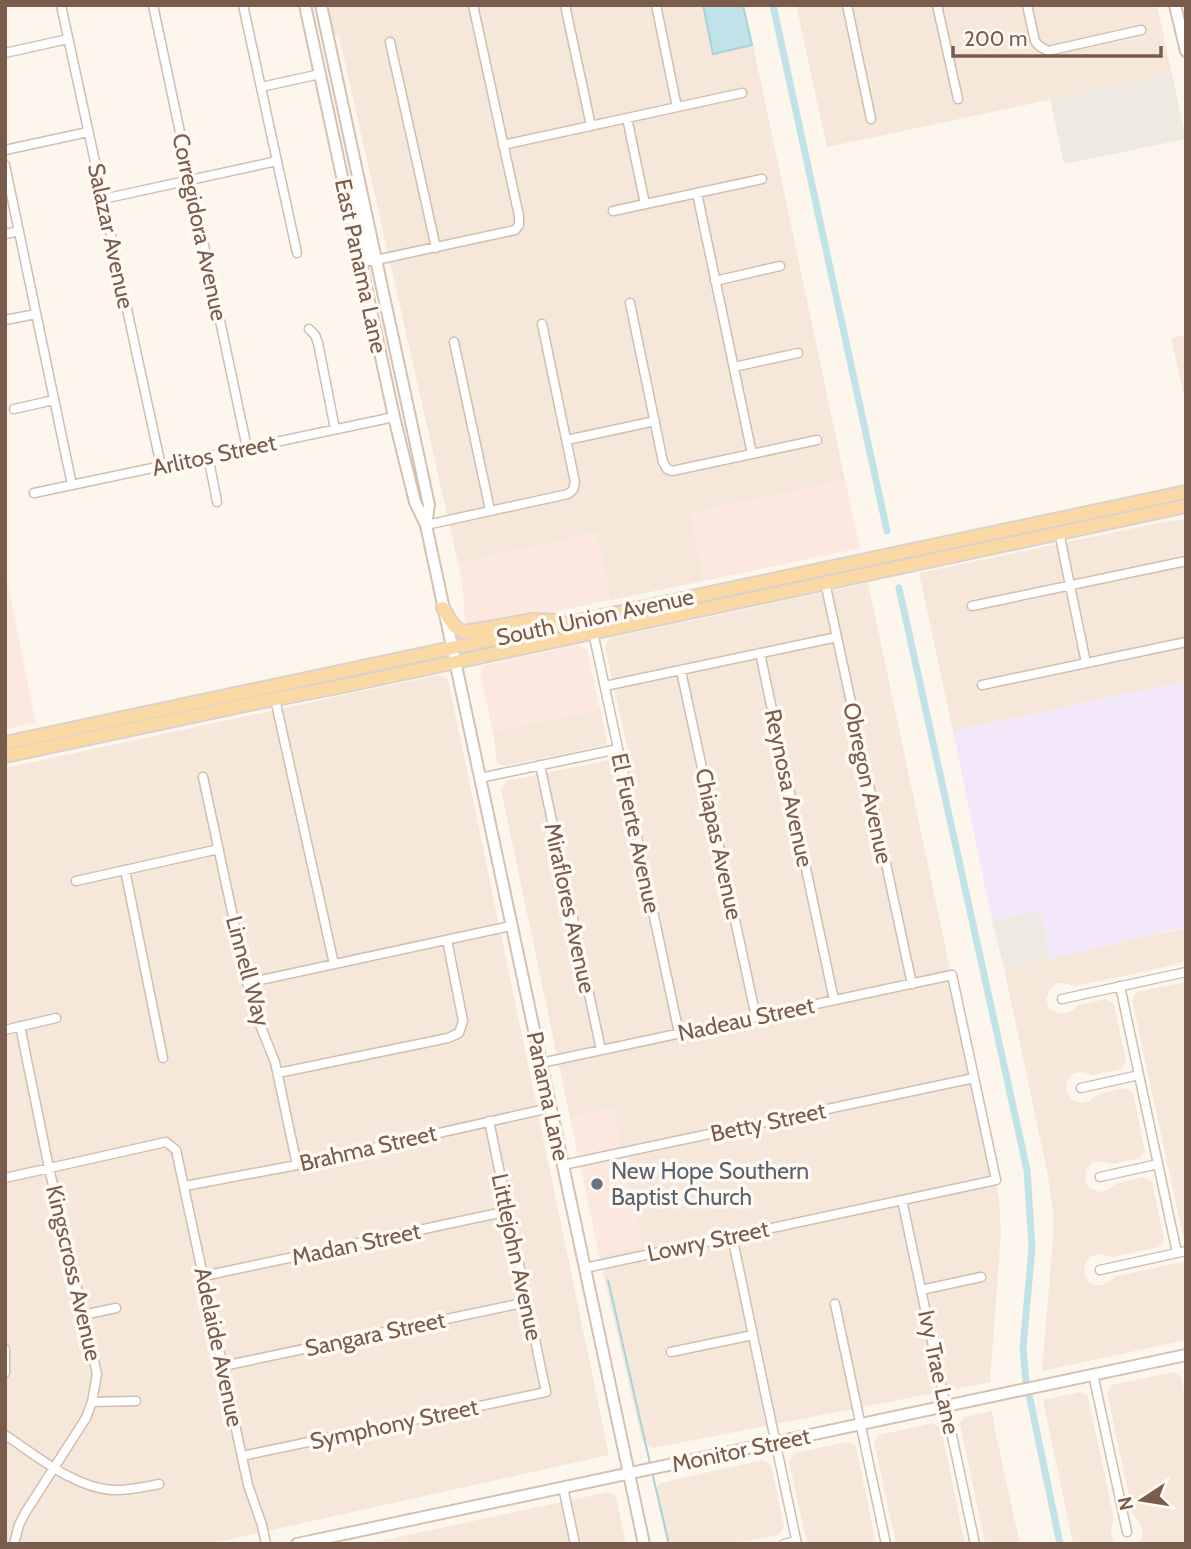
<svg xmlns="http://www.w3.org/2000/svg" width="1191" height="1549" font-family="Cabin,sans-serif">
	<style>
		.residential { fill: #f5e8da }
		.commercial { fill: #fde8e0 }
		.industrial { fill: #efe9e4 }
		.education { fill: #f3e8fa }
		.water { fill: #bfe3e8; stroke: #a5d3da; stroke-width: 2 }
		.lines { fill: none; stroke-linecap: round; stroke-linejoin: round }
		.stream { stroke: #a5d3da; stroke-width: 2 }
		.canal { stroke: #bfe3e8; stroke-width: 7 }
		.street-casing { stroke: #d1beb0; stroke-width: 11 }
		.secondary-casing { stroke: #d6c0b0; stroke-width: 14 }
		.primary-casing { stroke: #dad1cd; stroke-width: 16 }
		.street { stroke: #fff; stroke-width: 8 }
		.secondary { stroke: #fff; stroke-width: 10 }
		.primary { stroke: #fbd9a5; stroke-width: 12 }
		.worship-dot { fill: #6b7280; stroke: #fffaf3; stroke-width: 2.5 }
		.labels { text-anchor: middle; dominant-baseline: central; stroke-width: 7; stroke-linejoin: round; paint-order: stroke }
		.street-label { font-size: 23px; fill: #7a5c4d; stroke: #fffaf3 }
		.worship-label { font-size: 23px; fill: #5b616d; stroke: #fffaf3; text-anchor: start }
	</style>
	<rect width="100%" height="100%" fill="#fdf6ec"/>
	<path class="residential" d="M324,5H703L713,54L753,45L845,480L690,513L704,581L611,600L596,533L458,563L339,36L331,37Z
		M796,5H1157L1172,74L827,147Z
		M1186,335V396H1184L1171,338Z
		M1186,519V681L953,731L919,573L1158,523Z
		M868,583L999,1199L1001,1233L990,1382L653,1448L642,1441L599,1255L642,1245L613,1109L570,1118L501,789L506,781L629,756L605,646L610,638Z
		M438,675L448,679L609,1455L209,1544H5V768Z
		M600,709L607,741L605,745L505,766L497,763L493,732Z
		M1186,928V961L1170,966L1076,986L1064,983H1058L1050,989L1046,998L1049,1008L1052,1011L1062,1014L1072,1011L1079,1005L1106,999L1114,1004L1126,1062L1121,1069L1094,1075L1082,1072L1074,1073L1067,1081L1066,1091L1072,1100L1081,1103L1089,1101L1098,1094L1125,1088L1133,1093L1145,1151L1140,1158L1113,1164L1102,1161L1093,1162L1086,1170L1085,1180L1090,1189L1100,1192L1108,1190L1117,1183L1144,1177L1152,1182L1164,1240L1159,1247L1113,1257L1101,1254L1092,1256L1087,1261L1084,1268L1085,1276L1089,1282L1096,1285H1103L1117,1276L1186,1261V1340L1042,1371L1053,1239V1213L1048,1176L1004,968Z
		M1186,982V1237L1183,1236L1132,1000L1137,992Z
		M1174,1372L1181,1377L1186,1397V1544H1138L1142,1537L1143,1531L1140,1524L1133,1515L1107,1393L1112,1385Z
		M1080,1392L1088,1397L1114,1519L1111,1530L1112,1537L1116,1544H1073L1043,1400Z
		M992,1411L995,1430L1020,1544H985L960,1424L964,1417Z
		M933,1423L941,1428L965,1544H896L874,1442L879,1435Z
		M848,1442L856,1446L876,1544H807L789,1461L794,1453Z
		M763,1460L771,1465L784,1527L779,1535L731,1544H667L655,1490L660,1483Z
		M608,1492L616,1497L626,1544H366Z"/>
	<path class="commercial" d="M845,480L860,548L704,581L689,513Z
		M596,533L611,600L471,629L465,621L463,591L458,563Z
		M5,570L36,723L5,729Z
		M579,645L587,650L600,709L493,732L480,673L485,665Z
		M613,1109L642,1246L599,1255L570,1118Z"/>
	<path class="industrial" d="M1172,74L1186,139L1064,164L1050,99Z
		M1041,910L1050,959L1004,968L992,921Z"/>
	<path class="education" d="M1186,681V927L1050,959L1041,910L992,921L953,731Z"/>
	<path class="water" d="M703,5H743L752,45L713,54Z"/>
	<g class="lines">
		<path class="stream" d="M608,1280L650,1463
			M652,1472L669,1544"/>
		<path class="canal" d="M773,5L887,531
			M899,588L1027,1170L1032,1247L1023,1348L1026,1382
			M1029,1394L1060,1544"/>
		<defs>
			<path id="street" d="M61,5L161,466
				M153,5L247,448
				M243,5L297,253
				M565,5L591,126
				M656,5L677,107
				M847,5L871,119
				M937,5L958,99
				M1027,5L1035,41L1039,46L1048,51L1141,30
				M390,42L436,248
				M5,53L68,39
				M261,87L320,74
				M627,118L645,204
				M503,145L742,93
				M5,150L88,132
				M5,165L72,485
				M697,193L752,454
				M103,199L277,161
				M613,211L762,179
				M5,234L19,231
				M376,260L515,230L519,225V216L473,5
				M715,281L780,266
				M630,303L663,462L667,469L672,471L817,440
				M5,320L36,314
				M309,329L315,335L318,343L335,429
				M454,342L490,510
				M734,367L798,353
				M14,409L54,400
				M567,440L655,421
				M208,456L217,502
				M34,493L394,417
				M426,525L568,494L573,490L575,482L542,324
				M1059,532L1086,663
				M825,582L912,984
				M972,606L1186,561
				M593,632L679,1033
				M760,653L834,1000
				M681,671L756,1017
				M982,685L1186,642
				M605,686L837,637
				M275,699L334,964
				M540,765L601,1050
				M203,777L252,1005L275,1062L297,1165
				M480,778L618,749
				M125,870L163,1058
				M76,881L219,849
				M247,983L511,926
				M1120,986L1177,1253
				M1062,999L1186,972
				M5,1030L56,1018
				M541,1063L952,975L996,1180L585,1268
				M278,1073L448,1038L459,1033L463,1021L447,940
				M1081,1088L1139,1075
				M563,1165L974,1078
				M1100,1177L1158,1164
				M5,1178L166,1142L176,1150L248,1485L262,1525L266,1544
				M185,1186L297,1165L550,1108
				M902,1200L975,1544
				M732,1236L797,1544
				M1100,1270L1186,1251
				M204,1276L508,1211
				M921,1290L981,1277
				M835,1304L886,1544
				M83,1315L116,1308
				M5,1349V1373
				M671,1352L753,1335
				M223,1366L527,1302
				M1093,1374L1127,1532
				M92,1402L136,1401
				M5,1435C36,1455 73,1487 111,1490C127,1491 143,1487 159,1484
				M242,1456L546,1392L489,1121
				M563,1487L575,1544
				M14,1544L19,1525L25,1513L86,1418L92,1402L97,1374L49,1168L20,1026
				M784,1544L796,1541"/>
			<path id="secondary" d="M305,5L394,417L415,502L426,525L644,1544
				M321,5L429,505L426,525
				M1175,5L1186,51
				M348,185L355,199L367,254L370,260H376
				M297,1544L1186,1355"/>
			<path id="primary" d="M443,608C449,618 453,629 465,632L533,620L560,621
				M5,743L1186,492
				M5,756L250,704L343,686L1186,506"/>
		</defs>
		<use href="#street" class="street-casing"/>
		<use href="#secondary" class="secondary-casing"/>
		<use href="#primary" class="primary-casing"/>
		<use href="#street" class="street"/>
		<use href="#secondary" class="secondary"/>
		<use href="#primary" class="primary"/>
	</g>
	<circle class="worship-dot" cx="597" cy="1184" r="7"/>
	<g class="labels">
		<g class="street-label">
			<text transform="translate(200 227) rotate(78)">Corregidora Avenue</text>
			<text transform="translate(111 236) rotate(78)">Salazar Avenue</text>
			<text transform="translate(361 266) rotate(78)">East Panama Lane</text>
			<text transform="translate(214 455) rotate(-12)">Arlitos Street</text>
			<text transform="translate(595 617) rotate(-12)">South Union Avenue</text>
			<text transform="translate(868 783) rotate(78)">Obregon Avenue</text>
			<text transform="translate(789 788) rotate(78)">Reynosa Avenue</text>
			<text transform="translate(636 833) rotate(78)">El Fuerte Avenue</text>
			<text transform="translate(719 844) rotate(78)">Chiapas Avenue</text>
			<text transform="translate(570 908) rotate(78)">Miraflores Avenue</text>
			<text transform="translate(248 971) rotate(75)">Linnell Way</text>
			<text transform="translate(746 1019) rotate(-12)">Nadeau Street</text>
			<text transform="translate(548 1096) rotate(78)">Panama Lane</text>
			<text transform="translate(768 1122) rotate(-12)">Betty Street</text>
			<text transform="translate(368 1148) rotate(-13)">Brahma Street</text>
			<text transform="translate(708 1241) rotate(-12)">Lowry Street</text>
			<text transform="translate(356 1244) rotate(-12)">Madan Street</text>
			<text transform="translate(517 1257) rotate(78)">Littlejohn Avenue</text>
			<text transform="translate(74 1273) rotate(77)">Kingscross Avenue</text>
			<text transform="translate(375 1334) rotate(-12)">Sangara Street</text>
			<text transform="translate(219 1347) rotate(78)">Adelaide Avenue</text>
			<text transform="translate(939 1372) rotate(78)">Ivy Trae Lane</text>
			<text transform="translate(394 1424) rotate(-12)">Symphony Street</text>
			<text transform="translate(741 1450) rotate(-12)">Monitor Street</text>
		</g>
		<g class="worship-label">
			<text x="611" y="1171">New Hope Southern<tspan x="611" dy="26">Baptist Church</tspan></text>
		</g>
	</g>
	<rect width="1191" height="1549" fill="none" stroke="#7a5c4d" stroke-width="14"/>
	<g transform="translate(1142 1500) rotate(258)" stroke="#fffaf3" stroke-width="5" paint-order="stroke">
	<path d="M0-5L12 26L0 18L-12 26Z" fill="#7a5c4d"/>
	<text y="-10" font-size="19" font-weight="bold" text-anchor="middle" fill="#7a5c4d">N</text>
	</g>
	<path d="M953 46v10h208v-10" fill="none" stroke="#7a5c4d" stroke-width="3.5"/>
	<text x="964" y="46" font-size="21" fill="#7a5c4d" stroke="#fffaf3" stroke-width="5" paint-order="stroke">200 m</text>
</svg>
